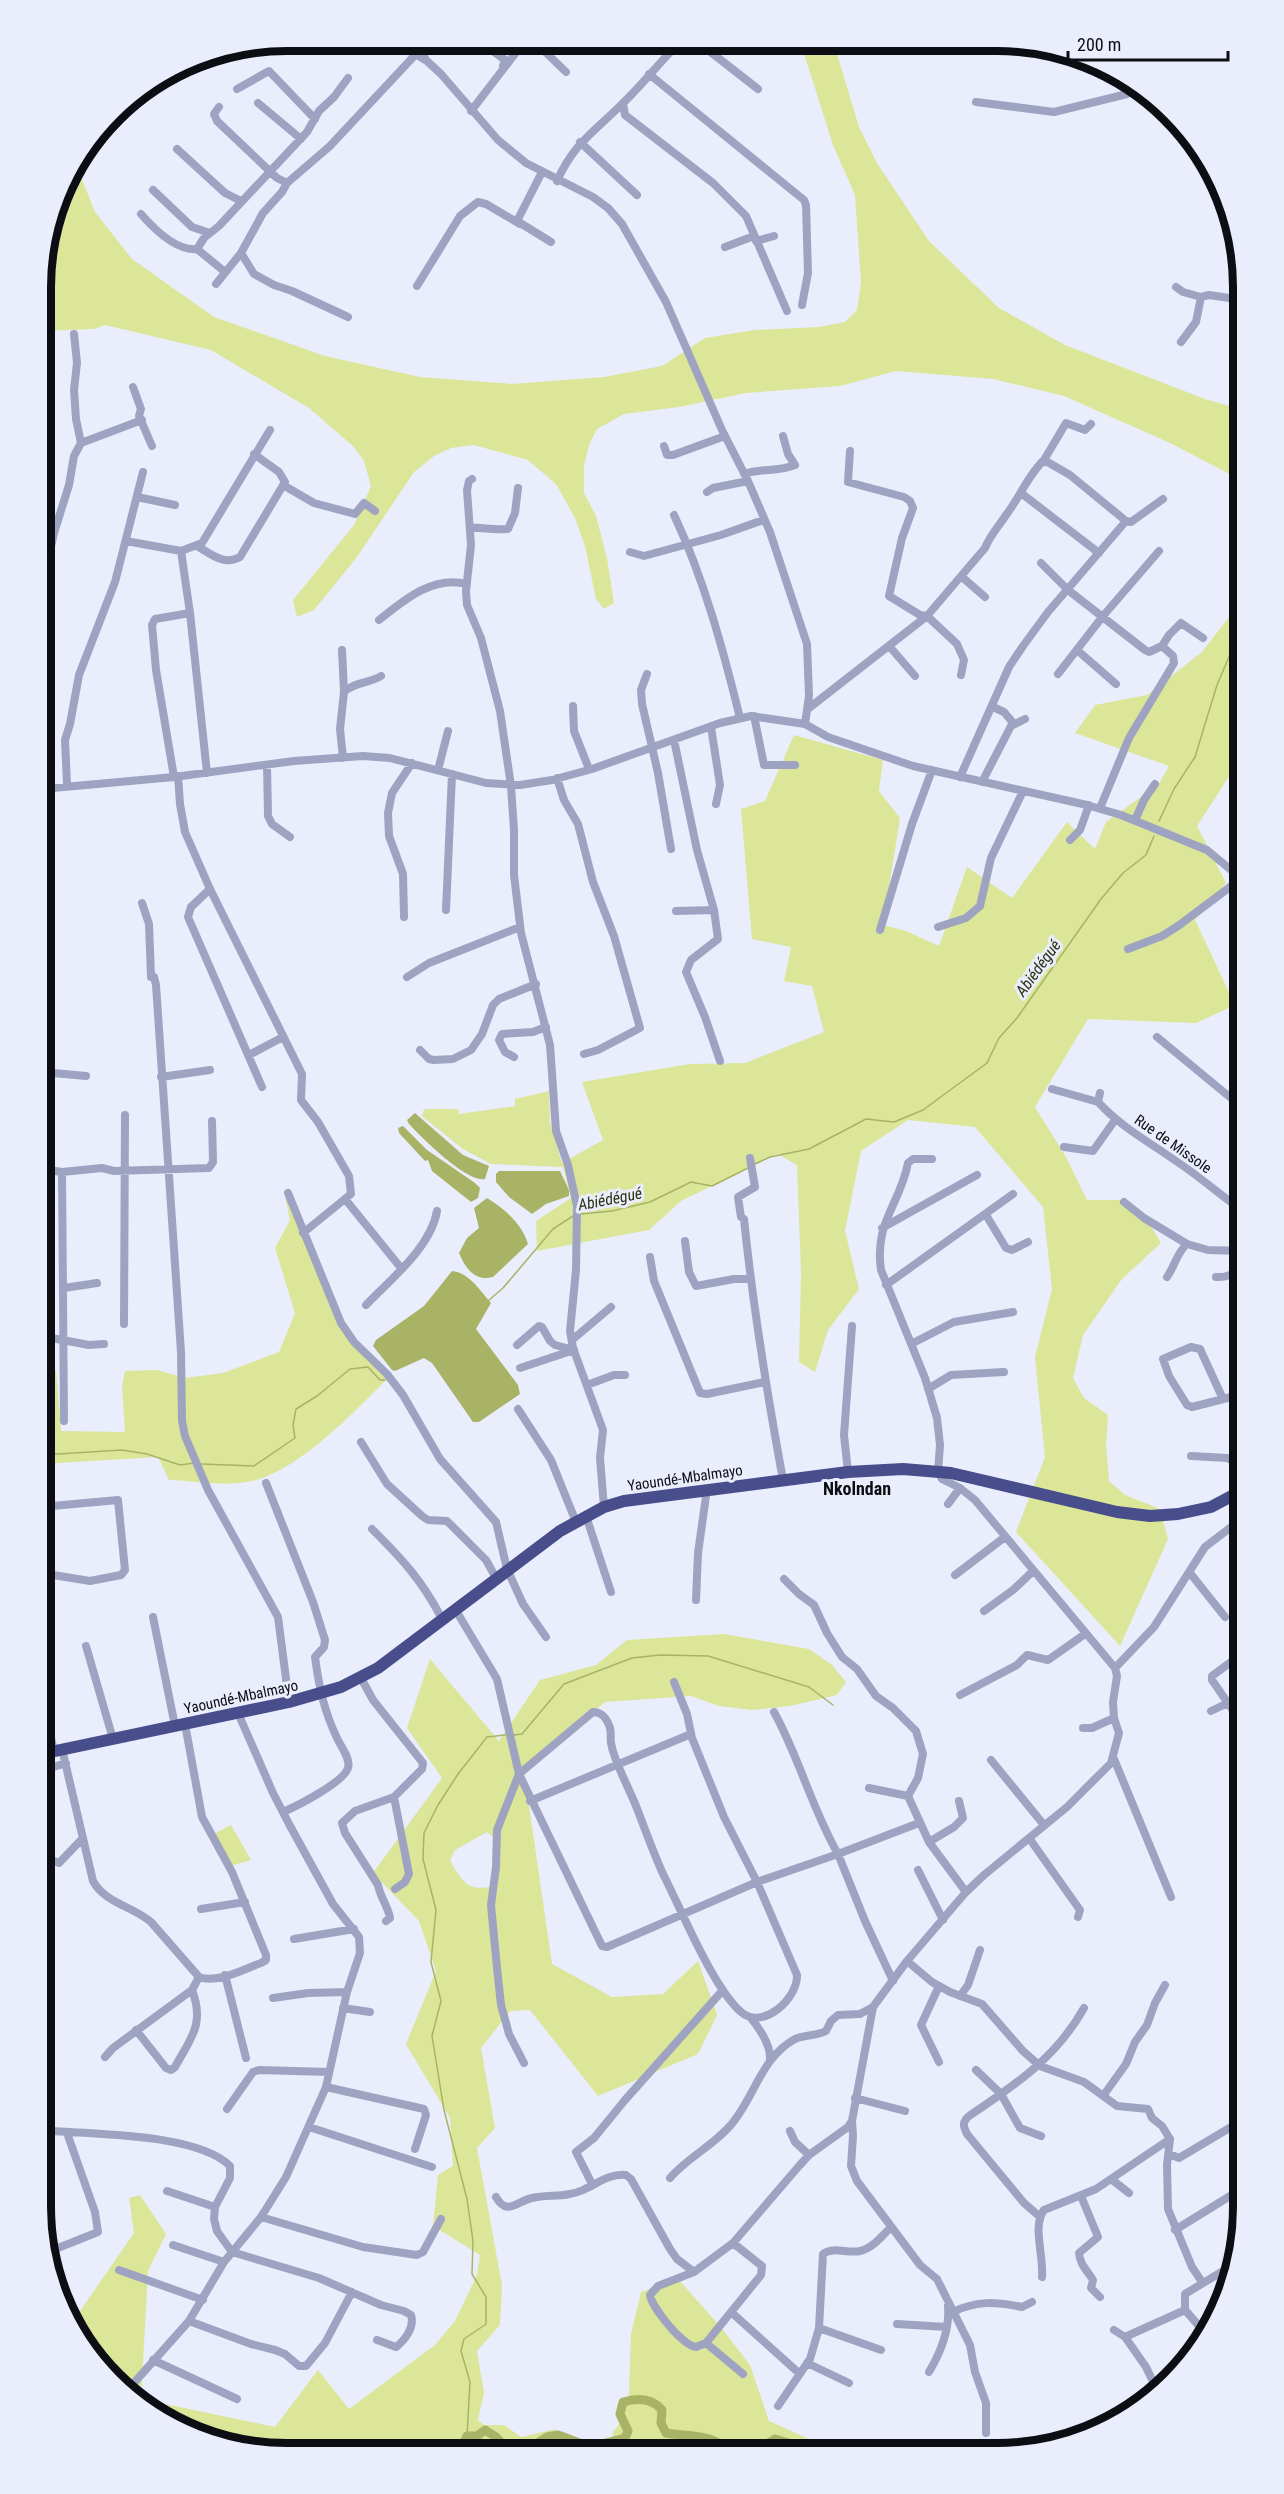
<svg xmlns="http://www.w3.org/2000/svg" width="1284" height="2494" font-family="'Roboto Condensed',sans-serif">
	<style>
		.green { fill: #dbe699; fill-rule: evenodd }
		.water { fill: #a9b366 }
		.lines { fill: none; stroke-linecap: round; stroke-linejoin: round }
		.stream { stroke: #a9b366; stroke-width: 1.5 }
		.river { stroke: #a9b366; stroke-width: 9 }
		.minor { stroke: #9ea3c2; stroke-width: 8 }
		.highway { stroke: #484d8c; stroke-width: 12 }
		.labels { text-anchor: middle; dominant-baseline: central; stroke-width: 6; stroke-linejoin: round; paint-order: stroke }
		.street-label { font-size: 15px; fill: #0d0e14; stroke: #eaedfc }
		.water-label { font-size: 16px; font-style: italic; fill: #2e3210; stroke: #eaedfc }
		.quarter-label { font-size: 18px; font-weight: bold; fill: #0d0e14; stroke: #eaedfc }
		.rim { fill: none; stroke: #0d0e14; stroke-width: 8 }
	</style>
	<rect width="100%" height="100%" fill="#eaedfc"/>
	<path class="green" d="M801,44H837L838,57L859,127L877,163L929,241L999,308L1065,345L1205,399L1243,410V481L1170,443L1064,396L993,379L896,371L840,386L746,393L679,407L624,414L597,429L589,445L584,466V493L596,516L607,558L614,603L604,609L596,599L585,546L575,518L556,484L528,460L474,445L451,448L434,456L414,472L357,557L314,610L297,617L293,600L354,525L371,486L364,461L354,447L309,408L211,350L105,325L94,329L43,331V267L50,253V232L66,178L76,165L95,212L132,259L214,317L325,356L420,377L512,384L604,377L662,366L705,338L754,330L819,327L845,322L857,310L861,282L855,195L833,145Z
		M1243,599V755L1197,826L1226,883L1195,920L1235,1005L1196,1023L1088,1019L1035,1107L1066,1157L1087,1200H1123L1151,1226L1161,1243L1122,1279L1083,1335L1073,1378L1084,1398L1108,1415L1106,1446L1109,1481L1125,1495L1160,1509L1168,1539L1120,1646L1016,1532L1045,1457L1035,1357L1052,1289L1043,1207L975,1127L908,1120L861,1151L845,1231L859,1289L828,1330L815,1372L799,1362L801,1272L797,1165L777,1154L681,1201L649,1230L537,1251L536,1221L571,1198L563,1167L491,1164L463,1149L422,1116L424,1109H458L459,1114L515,1106V1099L549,1091L550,1122L562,1163L603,1140L582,1082L690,1064L745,1063L824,1032L812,986L784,981L791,947L752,939L741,809L765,801L794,735L883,760L879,791L900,818L883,925L906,931L939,946L967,867L1012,898L1067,822L1095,849L1106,822L1159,784L1169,766L1075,733L1095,705L1147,695L1202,652Z
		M285,1196L341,1323L389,1377C355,1411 300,1470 252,1481C226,1487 195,1481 169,1480L158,1457L41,1464V1368L56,1370L61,1431L125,1432L122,1386L125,1371L157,1370L185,1378L223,1373L279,1352L295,1313L275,1248L290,1220Z
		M724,1634L809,1649L832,1665L846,1682L837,1695L790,1706L752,1710L719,1706L691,1696L605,1702L524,1771L552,1964L612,1997L663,1994L698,1961L717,2015L698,2054L598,2096L530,2010L510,2011L481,2048L495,2128L477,2148L502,2285L500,2325L477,2351L484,2393L478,2420L484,2425H504L521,2437L556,2429L552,2437L550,2452L255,2451L193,2435L125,2392L82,2344L66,2312L78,2314L134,2233L129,2198L140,2195L166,2234L148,2271L141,2399L275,2427L318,2370L349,2409L435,2345L455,2321L477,2275L480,2255L433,2226L438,2175L453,2166L450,2118L406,2044L436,1971L419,1921L373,1873L442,1778L407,1728L430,1659L499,1741L540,1680L596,1665L627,1640ZM487,1832L500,1844L495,1886C467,1892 464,1883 450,1861L455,1850Z
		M231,1825L251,1860L230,1866L212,1835Z
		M678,2279L720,2326L750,2365L769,2421L840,2453L611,2452L613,2432L620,2423L629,2393L631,2334L641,2292Z"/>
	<path class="water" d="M415,1113L463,1155L489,1166L485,1179C467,1183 422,1138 409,1124L407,1120Z
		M403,1126L427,1150L475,1183L480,1188L478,1198L471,1202L432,1171L428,1160L425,1161L399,1133L398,1128Z
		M499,1171H560L569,1190V1196L546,1204L532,1214L509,1197L496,1182V1174Z
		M487,1198C504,1208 523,1225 528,1244L493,1277C475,1282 465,1268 459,1253L467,1238L479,1228L474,1208Z
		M452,1271C469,1272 481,1292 491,1303L476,1329L518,1385L520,1394L479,1422H473L432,1363L424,1358L395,1371L392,1370L373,1346L376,1340L424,1306Z"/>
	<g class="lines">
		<path class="stream" d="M1159,821L1174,789L1195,757L1217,685L1243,624
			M755,1164L770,1157L809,1149L866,1119L894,1122L923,1110L987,1063L999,1038L1017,1018L1101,899L1123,873L1146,855L1154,836
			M580,1214L612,1211L650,1202L691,1182L712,1186L748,1168
			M488,1301L503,1288L553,1229L573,1216
			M41,1455L122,1450L147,1454L180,1465L194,1463
			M202,1464L254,1466L295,1438L293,1425L296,1409L317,1396L350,1369L368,1367L380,1380H385
			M513,1735L522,1734L564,1684L632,1658L660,1655L708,1656L809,1687L833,1705
			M467,2436L470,2382L461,2351L464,2339L486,2324V2297L472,2274L473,2241L467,2199L444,2110L432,2036L441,2001L431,1962L436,1910L423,1859L424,1833L438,1805L458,1774L487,1737L505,1735"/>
		<path class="river" d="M460,2452L467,2436H477L485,2430L496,2437L506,2448L531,2447L547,2437L558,2435L590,2447L625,2438L628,2431L620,2414L623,2402C637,2398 652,2398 662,2410L661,2423L666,2433C686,2437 716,2433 730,2453
			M758,2453L759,2449L775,2439L822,2453"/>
		<path class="minor" d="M370,41L412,52L427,61L441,74L498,140L526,163L593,197L608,208L622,224L666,302L722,430L748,481L770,532L807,644L809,696L805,724
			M414,41L425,58
			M481,42L505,60L503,66
			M535,42L566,72
			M699,43L758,89
			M649,74L804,200L806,205L808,273L802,305
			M237,89L269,71L315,119
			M976,102L1054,112L1127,94L1139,88
			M258,103L301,139
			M623,103L625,115L713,183L746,216L787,311
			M219,107L214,114L217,121L277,178L287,183
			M471,111L524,42
			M580,142L637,195
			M177,149L225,193L241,201
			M542,172L517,221L551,242
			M557,181C574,143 594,132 622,104C642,85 659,63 679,43
			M153,190L192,227L210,233
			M141,214C154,229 176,251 197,249L225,272
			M756,241L774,236
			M725,247L754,236
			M197,249L204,238L219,226L307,132L319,111L334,97L348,78
			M241,253L254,274L274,285L292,291L348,317
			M216,284L241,253L263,213L282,192L287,183L330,146L416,54
			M417,286L460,216L478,202L486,204L520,224
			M1176,287L1183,292L1201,297
			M74,334L77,363L74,390L76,419L81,443
			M1181,342L1196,322L1201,297L1209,295L1243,300
			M133,387L141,409L139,416L152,446
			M664,446L667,455H673L725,436
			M850,451L848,482L904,497L910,501L913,508L902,538L889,596L920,615L927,616L957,644L964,660L961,675
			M744,474C761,468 778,472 795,465L788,454L783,436
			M472,479L469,481L467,490L471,545L466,591L467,605L481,638L500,711L511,786L514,830V875L521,933L550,1045L556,1131L568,1165L577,1206L576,1270L570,1331L573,1348L603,1430L600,1458L604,1507
			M283,485L314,503L355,514L364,503L375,511
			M707,492L713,488L748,481
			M1021,493L1099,553
			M137,497L175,505
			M674,515C704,579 723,649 740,718
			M1126,521L1131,522L1163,499
			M470,527C475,528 505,530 508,529L515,513L518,488
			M42,531L54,533
			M126,541L181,551
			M197,546C211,554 224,566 240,557L285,482L279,472L254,454
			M630,552L644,556L721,535L763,520
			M1041,563L1068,590L1145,650L1149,652L1162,646
			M962,577L985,597
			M42,586L54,533L69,485L74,456L81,443L142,420
			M379,620C404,600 433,575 467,584
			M890,647L915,676
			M342,650L344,692L340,729L343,758
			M1077,650L1116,684
			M647,674L641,690L642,704L658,773L671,849
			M1058,674L1103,616L1159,551
			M344,692C352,683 370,683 381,676
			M573,706L574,731L589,769
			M993,707L1004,712L1014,724
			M809,708L927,616L985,548C990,535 999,526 1006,515C1020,497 1028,475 1044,460
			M754,716L764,765H795
			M711,727L720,785L716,804
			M674,740L697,850L714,910L718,939L691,960L686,972L705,1017L720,1061
			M267,765L268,816L272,824L290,837
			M438,770L448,731
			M207,773L190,613L181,551L202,543L270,430
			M178,776L180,804L185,832L210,889L302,1074L301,1100L318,1122L349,1176L351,1194L303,1233
			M174,777L156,670L152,625L155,619L190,613
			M960,777L1009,667L1023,646L1048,612L1126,521L1070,475L1044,460L1066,423L1085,430L1091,424
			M557,778L564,800L578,824L593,882L614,936L640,1028L598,1050L584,1054
			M982,782L1011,726L1025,719
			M67,785L65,740L70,724L79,675L115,582L143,472
			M42,789L174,777L294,761L363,756L390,758L486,783L520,785L552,780L592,769L720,723L751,716L805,724L828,737L913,766L1087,805L1121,815L1207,850L1243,880
			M1100,808L1129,738L1174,663L1173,656L1162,646L1169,635L1181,623L1203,638
			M1135,820L1144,800L1155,784
			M1070,840L1080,830L1089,805
			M210,889L191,907L188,917L262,1087
			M142,903L149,924L151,977H154L156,985L181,1352L182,1421L185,1436L208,1490L278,1617L289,1702
			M446,910L452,774
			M676,911L714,910
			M404,917L403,874L389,836L388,813L392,793L412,763
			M938,927L966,918L980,906L991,858L1023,791
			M880,930L912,824L932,770
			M1128,949L1162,936L1178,926L1242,878
			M407,977L429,963L520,927
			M1237,1035L1243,1031
			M1157,1037L1243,1108
			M420,1050L429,1059L434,1060L453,1059L471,1050L482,1034L493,1005L499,999L536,984
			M249,1055L283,1037
			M514,1057L505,1052L499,1040L502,1034L533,1032L546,1027
			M42,1072L86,1076
			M161,1077L210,1070
			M1052,1089L1098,1102
			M1100,1093L1098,1102C1121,1127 1149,1142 1176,1161C1199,1176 1220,1195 1243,1211
			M1064,1147L1093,1151L1115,1120
			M750,1158L755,1187L738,1197L741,1217L744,1219C753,1307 767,1393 783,1480
			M42,1169L62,1172L64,1421
			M62,1172L102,1168L114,1171L209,1168L213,1162L212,1121
			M288,1193L341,1323L354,1342L387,1374L403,1395L440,1459L496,1522L507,1569L523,1604L546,1637
			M345,1199L401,1268
			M1124,1202L1144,1218L1187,1244
			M986,1215L1006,1248L1012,1250L1028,1242
			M882,1228L977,1175
			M685,1241L689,1272L696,1286L734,1279H750
			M650,1257L654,1281L700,1393L707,1394L765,1382
			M1167,1277C1175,1266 1177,1252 1187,1244L1208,1250L1243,1251
			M1216,1277C1235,1278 1240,1269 1242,1251
			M886,1285L1013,1194
			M64,1288L97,1283
			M366,1305C391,1279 431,1247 437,1211
			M124,1324L125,1115
			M41,1336L89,1345L104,1344
			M572,1340L611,1307
			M911,1344L954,1322L1013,1312
			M517,1345L539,1326L542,1327L550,1341L555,1345L574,1350
			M520,1368L574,1350
			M587,1385L614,1375H625
			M928,1389L951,1375L1004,1372
			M1223,1399L1200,1349L1191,1347L1163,1359L1169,1376L1187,1405L1192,1407L1243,1394
			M518,1409L551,1460L576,1522
			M361,1442L387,1484L422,1516L428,1520L447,1521L486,1560L496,1578
			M1191,1456L1227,1458L1243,1465
			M848,1472L844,1435L852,1326
			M266,1483L313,1602L325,1640L324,1647L315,1657C319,1687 324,1711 337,1738C341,1747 351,1759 348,1768C344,1782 297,1806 283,1812
			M948,1504L960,1488
			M586,1516L611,1592
			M372,1529C402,1559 422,1580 442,1619
			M41,1573L90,1581L121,1575L125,1570L118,1500L41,1507
			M1190,1573L1225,1617
			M955,1575L1005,1537
			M784,1579L799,1594L814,1605L827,1633L842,1657L857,1669L876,1696L893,1708L916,1731L923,1754L918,1778L908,1796L929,1842L966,1892
			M696,1600L698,1553L707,1489
			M455,1609L497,1679L519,1774L602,1946L607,1947L757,1882L838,1854L865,1921L893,1981
			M984,1611L1013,1590L1033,1571
			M153,1617L175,1726
			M86,1646L113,1739
			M1115,1668L1154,1627L1205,1547L1243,1518
			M361,1678L373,1700L423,1763L422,1769L394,1797L409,1874L405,1882L395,1889
			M41,1694L54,1751
			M960,1695L1017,1665L1027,1655L1048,1660L1085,1634
			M1211,1711L1228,1703
			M774,1712C799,1757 812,1809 838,1854L919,1823
			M1243,1725L1212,1680V1676L1243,1653
			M1083,1728H1092L1114,1718
			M62,1749L93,1881C105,1903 132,1906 151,1922L199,1977C217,1984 244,1969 261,1963L266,1960V1955L232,1872L202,1817L185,1724
			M1114,1759L1171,1897
			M991,1760L1044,1825
			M41,1771L66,1763
			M869,1788L908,1796
			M530,1801L691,1734
			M1029,1838L1080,1910L1078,1917
			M929,1842L954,1827L963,1818L959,1801
			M41,1858L44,1857L59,1863L83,1838
			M918,1870L943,1920
			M201,1909L245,1902
			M386,1921L390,1918C388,1906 380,1897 378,1885L345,1833L342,1823L355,1811L394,1797
			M294,1939L354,1929
			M907,1961L932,1982L950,1992L982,2004L1023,2051L1040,2066L1084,2082L1117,2106L1148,2109L1152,2118L1162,2126L1170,2139L1167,2165L1168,2209L1192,2267L1202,2282
			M225,1975L246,2058
			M939,1986L921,2025L939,2062
			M960,1996L968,1985L980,1950
			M273,1998L308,1993L347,1992
			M873,2007L852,2121L853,2136L851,2166L857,2181L920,2265L937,2279L970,2345L975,2372L986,2403V2433
			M343,2008L370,2012
			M750,2017C760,2029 771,2045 770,2060
			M136,2030L166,2068L171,2070L175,2067C191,2038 205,2024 192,1990
			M105,2057L113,2048L192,1990L199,1977
			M524,2063L509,2034L501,2005L497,1968L491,1905L496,1867L497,1830L519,1774L593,1712C602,1712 606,1718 609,1725C612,1731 610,1737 611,1743C612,1749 614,1755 616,1760C622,1776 630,1791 636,1806C645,1829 653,1852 663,1874C681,1909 713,1988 741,2012C763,2031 798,1998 797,1975L757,1882L724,1817L692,1738L687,1714L674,1682
			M976,2070L1001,2094L1020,2128L1041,2136
			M326,2087L424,2109L426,2115L415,2149
			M1103,2096L1126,2064L1135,2042L1147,2025L1155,2003L1165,1985
			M855,2098L905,2111
			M227,2109L253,2072L259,2070L329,2072
			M309,2127L432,2167
			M41,2130C88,2135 196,2132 230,2166V2178L215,2207L214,2219L217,2231L232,2252L319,2278L381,2305L404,2311L411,2315C415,2327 405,2340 396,2347L377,2340
			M790,2131L795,2142L809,2155
			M1169,2154L1179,2158L1243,2120
			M670,2178C687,2158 711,2147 729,2127C754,2100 760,2058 795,2039C804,2035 816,2036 826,2031L831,2021L838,2015L860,2014L873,2007L907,1961L966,1892L984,1875L1067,1807L1111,1763L1119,1733L1114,1718L1113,1702L1117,1676L1115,1668L975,1500L960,1488L942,1479L938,1472L940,1445L937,1418L925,1378L881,1270C874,1222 900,1205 908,1163L913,1159H932
			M1111,2179L1129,2193
			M592,2184L576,2152L594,2138L625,2100L723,1990
			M167,2191L215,2207
			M1081,2196L1098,2237L1079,2253C1080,2265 1087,2270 1093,2280L1091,2288L1100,2297
			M496,2197C507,2216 515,2202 532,2198C548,2194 566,2198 583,2190C597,2184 610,2173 626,2175L631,2179L670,2249L677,2259L694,2272L733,2243L799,2166L809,2155L848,2127L852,2121
			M1039,2216L1024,2203L967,2134C963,2126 962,2122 969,2116C1015,2085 1056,2058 1084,2008
			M261,2217L363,2247L417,2255L423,2252L441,2219
			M1175,2230L1243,2188
			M173,2245L224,2262
			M48,2252L98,2232L95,2212L67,2133
			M119,2270L203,2300
			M694,2272L658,2286L650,2295C652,2308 683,2346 696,2347L706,2343L761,2275L762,2266L733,2243
			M1042,2277C1044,2256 1032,2226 1044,2210L1096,2189L1170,2139
			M731,2312L800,2374
			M953,2312C977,2300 996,2302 1022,2307L1032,2302
			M189,2321L251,2344L275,2350L285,2354L299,2366H306L325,2343L352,2292
			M897,2324L946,2327
			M819,2328L881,2350
			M1114,2330L1125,2337L1185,2310
			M1206,2334L1185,2310V2294L1233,2265
			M1125,2337L1146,2367L1157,2390
			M706,2343L743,2374
			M153,2360L237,2399
			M807,2363L849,2383
			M929,2372C941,2352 950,2330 948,2306
			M125,2393L189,2321L224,2262L261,2217L286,2177L326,2087L347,1992L360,1953L359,1937L333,1904L289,1824L273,1793L238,1713
			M778,2406L810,2359L819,2328L823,2254C833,2246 848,2254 860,2251C873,2248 882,2236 891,2227
			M178,2426L253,2450"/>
		<path class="highway" d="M41,1754L289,1702L341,1687L378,1668L560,1531L604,1507L624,1501L848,1472L903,1469L951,1473L1117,1512L1150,1516L1178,1514L1211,1507L1243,1490"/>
	</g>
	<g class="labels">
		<g class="street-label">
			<text transform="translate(1173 1144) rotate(35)">Rue de Missole</text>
			<text transform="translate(685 1478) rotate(-8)">Yaoundé-Mbalmayo</text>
			<text transform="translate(241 1697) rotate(-12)">Yaoundé-Mbalmayo</text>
		</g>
		<g class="water-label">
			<text transform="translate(1038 968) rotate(-54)">Abiédégué</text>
			<text transform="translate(610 1199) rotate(-11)">Abiédégué</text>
		</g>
		<g class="quarter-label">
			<text x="857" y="1488">Nkolndan</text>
		</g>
	</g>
	<path d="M0 0H1284V2494H0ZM287 51H997A236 236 0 0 1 1233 287V2207A236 236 0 0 1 997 2443H287A236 236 0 0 1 51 2207V287A236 236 0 0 1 287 51Z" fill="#eaedfc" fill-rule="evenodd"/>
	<path class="rim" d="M287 51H997A236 236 0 0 1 1233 287V2207A236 236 0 0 1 997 2443H287A236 236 0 0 1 51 2207V287A236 236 0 0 1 287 51Z"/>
	<path d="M1068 51v9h160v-9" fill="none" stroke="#0d0e14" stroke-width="3"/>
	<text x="1077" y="51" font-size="18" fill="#0d0e14" stroke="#eaedfc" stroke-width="4.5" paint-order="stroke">200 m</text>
</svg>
